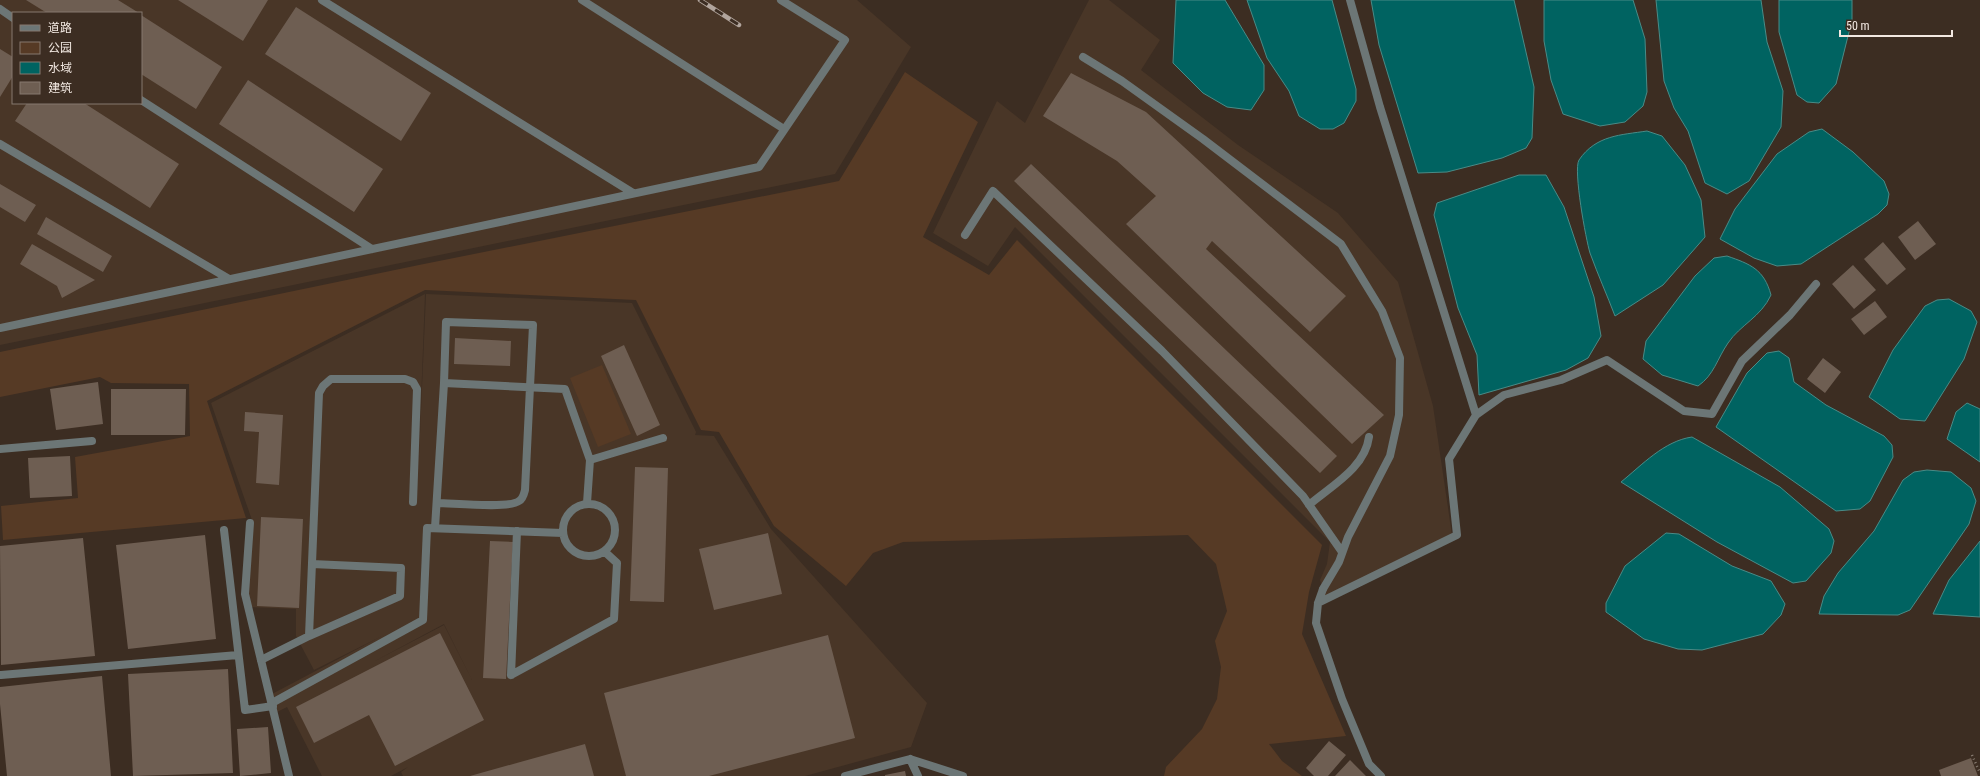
<svg xmlns="http://www.w3.org/2000/svg" width="1980" height="776" font-family="'Roboto Condensed','Noto Sans SC',sans-serif">
	<style>
		.built { fill: #493627; fill-rule: evenodd }
		.green { fill: #563a25 }
		.water { fill: #006361; stroke: #498b87 }
		.building { fill: #6e5e52 }
		.lines { fill: none; stroke-linecap: round; stroke-linejoin: round }
		.path { stroke: #8c8076; stroke-width: 2.5; stroke-dasharray: 1 3; stroke-linecap: butt }
		.lane { stroke: #6c7676; stroke-width: 8 }
		.street { stroke: #6c7676; stroke-width: 8 }
		.rail-casing { stroke: #b1a59d; stroke-width: 4.5 }
		.rail { stroke: #3c2d22; stroke-width: 3; stroke-dasharray: 9; stroke-linecap: butt }
	</style>
	<rect width="100%" height="100%" fill="#3c2d22"/>
	<path class="built" d="M0,0H857L911,47L835,174L0,345ZM13,13H141V103H13Z
		M1089,0H1109L1160,40L1141,70L1238,145L1338,213L1398,282L1433,406L1452,535L1326,598L1320,580L1327,564L1330,542L1015,227L988,266L933,233L997,101L1025,123Z
		M425,294L419,457L426,294L632,303L696,432L695,435L714,436L771,529L927,703L911,747L805,776H403L401,772L408,767L391,776H322L287,707L277,712L272,694L382,636L314,670L296,636V609L251,607L247,593L252,520L211,403ZM444,624L472,680L444,625L373,662Z"/>
	<path class="green" d="M905,72L978,122L923,237L989,275L1017,240L1322,545L1309,592L1302,634L1346,736L1269,744L1282,761L1302,776H1164L1166,767L1202,729L1217,699L1221,667L1215,641L1227,611L1216,564L1188,535L903,542L873,553L846,586L774,526L719,432L701,430L636,300L425,290L207,401L246,518L3,540L1,506L78,498L75,457L190,436L189,384L111,383L100,377L0,397V352L419,265L839,181Z
		M602,365L631,434L598,447L570,378Z"/>
	<path class="water" d="M1176,0H1225L1264,65V90L1251,110L1227,107L1203,93L1173,63Z
		M1247,0H1332L1356,89V101L1344,123L1333,129H1320L1299,116L1289,91L1267,58Z
		M1371,0H1514L1534,87L1532,138L1526,148L1502,158L1447,172L1418,173L1379,45Z
		M1544,0H1633L1645,39L1647,92L1643,106L1625,122L1600,126L1563,114L1551,80L1544,41Z
		M1656,0H1761L1767,42L1783,91L1781,127L1749,181L1727,194L1705,183L1688,131L1674,108L1664,81Z
		M1779,0H1852V20L1836,84L1819,103L1807,102L1797,95L1779,32Z
		M1822,129L1853,152L1884,181L1889,194L1887,205L1878,214L1801,264L1777,266L1754,258L1720,239L1735,209L1777,154L1809,132Z
		M1647,131L1662,136L1685,165L1701,200L1705,237L1663,285L1615,316C1607,295 1598,275 1590,253C1586,240 1573,170 1579,160C1596,135 1621,135 1647,131Z
		M1519,175H1546L1564,207L1594,297L1601,336L1588,358L1566,370L1479,395L1477,355L1458,308L1434,215L1437,203Z
		M1727,256C1750,264 1764,269 1771,295C1761,317 1740,325 1728,343C1717,359 1714,375 1698,386L1662,375L1643,359L1646,341L1695,276L1714,258Z
		M1949,299L1971,311L1977,322L1964,359L1925,421L1900,419L1869,397L1893,350L1925,306L1937,300Z
		M1779,351L1789,358L1794,382L1826,405L1884,436L1892,445L1893,457L1870,501L1860,509L1836,511L1716,427L1747,373L1767,353Z
		M1967,403L1980,409V462L1947,439L1956,412Z
		M1692,437L1780,487L1829,529L1834,541L1831,553L1806,581L1793,583L1717,542L1621,482C1642,465 1664,441 1692,437Z
		M1927,470L1951,472L1971,488L1976,501L1969,524L1910,610L1898,615L1819,614L1824,596L1838,573L1874,531L1903,480L1914,472Z
		M1666,533L1679,534L1732,566L1771,581L1785,604L1781,615L1763,634L1702,650L1678,649L1644,639L1606,612V603L1625,566Z
		M1980,541V617L1933,614L1949,580Z"/>
	<path class="building" d="M26,0H118L139,13H47Z
		M178,0H268L243,41Z
		M296,7L431,93L401,141L265,54Z
		M141,15L222,67L196,109L141,74Z
		M0,49L13,57V76L0,97Z
		M1071,73L1146,112L1346,296L1310,332L1212,241L1206,249L1384,415L1352,444L1126,224L1156,196L1117,161L1043,116Z
		M248,80L383,169L354,212L219,124Z
		M27,103H84L179,164L150,208L15,121Z
		M1031,164L1337,456L1320,473L1014,181Z
		M0,184L36,205L25,222L0,207Z
		M46,217L112,256L103,272L37,234Z
		M1918,221L1936,244L1915,260L1898,237Z
		M1883,242L1906,269L1887,285L1864,259Z
		M32,244L95,280L62,298L57,286L20,264Z
		M1853,265L1876,290L1854,309L1832,284Z
		M1875,301L1887,317L1864,335L1851,319Z
		M455,338L511,341L510,366L454,364Z
		M624,345L660,425L637,436L601,356Z
		M1823,358L1841,372L1825,393L1807,379Z
		M98,382L103,424L56,430L50,389Z
		M111,389H186L185,435H111Z
		M245,412L283,415L279,485L256,483L259,432L244,431Z
		M70,456L72,496L30,498L28,458Z
		M635,467L668,468L664,602L630,601Z
		M261,517L303,519L299,608L257,606Z
		M768,533L782,594L714,610L699,549Z
		M205,535L216,639L128,649L116,545Z
		M83,538L95,656L1,665L0,546Z
		M490,541L513,542L506,679L483,678Z
		M440,633L484,720L395,766L369,715L314,743L296,707Z
		M828,635L855,738L709,776H626L604,693Z
		M228,669L233,773L133,776L128,674Z
		M102,676L111,776H7L0,704V687Z
		M268,727L271,773L240,776L237,729Z
		M1329,741L1346,755L1328,776H1314L1306,768Z
		M585,744L594,776H470Z
		M1971,758L1978,776H1941L1939,770Z
		M1350,760L1366,776H1335Z
		M905,771L906,776H885V775Z"/>
	<g class="lines">
		<path class="path" d="M1972,755L1980,773"/>
		<path class="lane" d="M322,0L633,193
			M582,0L784,129
			M0,9L13,18
			M1083,57L1122,81L1203,139L1341,244L1382,311L1400,358L1399,415L1390,456L1348,537L1339,562L1323,589
			M141,100L372,249
			M0,144L229,279
			M965,235L993,191L1162,351L1303,496L1342,552
			M0,328L759,167L845,40L781,0
			M0,449L92,441
			M590,460L663,438
			M437,503C452,503 509,509 519,501C523,499 524,494 525,490L533,325L446,322L444,383
			M563 530a26 26 0 1 1 52 0a26 26 0 1 1-52 0Z
			M1309,505C1331,486 1365,468 1369,437
			M435,528L444,383L565,389L590,460L587,503
			M224,530L245,710L273,706
			M309,636L400,596L401,568L312,564
			M261,660L309,636L319,393L323,386L331,379H405L413,382L417,389L413,502
			M1,675L238,655
			M511,675L614,619L617,563L605,552
			M511,675L517,531
			M272,703L423,620L427,528L563,533"/>
		<path class="street" d="M1476,415L1504,395L1561,380L1607,360L1684,411L1712,414L1742,361L1790,315L1816,284
			M250,523L245,594L289,776
			M1323,589L1318,603L1316,623L1342,699L1369,764L1381,776
			M1318,603L1457,535L1449,459L1476,415L1380,107L1350,0
			M910,759L918,776
			M845,776L910,759L963,776"/>
		<defs>
			<path id="rail" d="M700,0L739,25"/>
		</defs>
		<use href="#rail" class="rail-casing"/>
		<use href="#rail" class="rail"/>
	</g>
	<rect x="12" y="12" width="130" height="92" fill="#3c2d22" stroke="#85786e"/>
	<rect x="20" y="25" width="20" height="6" fill="#6c7676" stroke="#85786e"/>
	<text x="48" y="32" font-size="12" fill="#f2e8e1">道路</text>
	<rect x="20" y="42" width="20" height="12" fill="#563a25" stroke="#85786e"/>
	<text x="48" y="52" font-size="12" fill="#f2e8e1">公园</text>
	<rect x="20" y="62" width="20" height="12" fill="#006361" stroke="#85786e"/>
	<text x="48" y="72" font-size="12" fill="#f2e8e1">水域</text>
	<rect x="20" y="82" width="20" height="12" fill="#6e5e52" stroke="#85786e"/>
	<text x="48" y="92" font-size="12" fill="#f2e8e1">建筑</text>
	<path d="M1840 30v6h112v-6" fill="none" stroke="#f2e8e1" stroke-width="2"/>
	<text x="1846" y="30" font-size="12" fill="#f2e8e1" stroke="#3c2d22" stroke-width="3" paint-order="stroke">50 m</text>
</svg>
